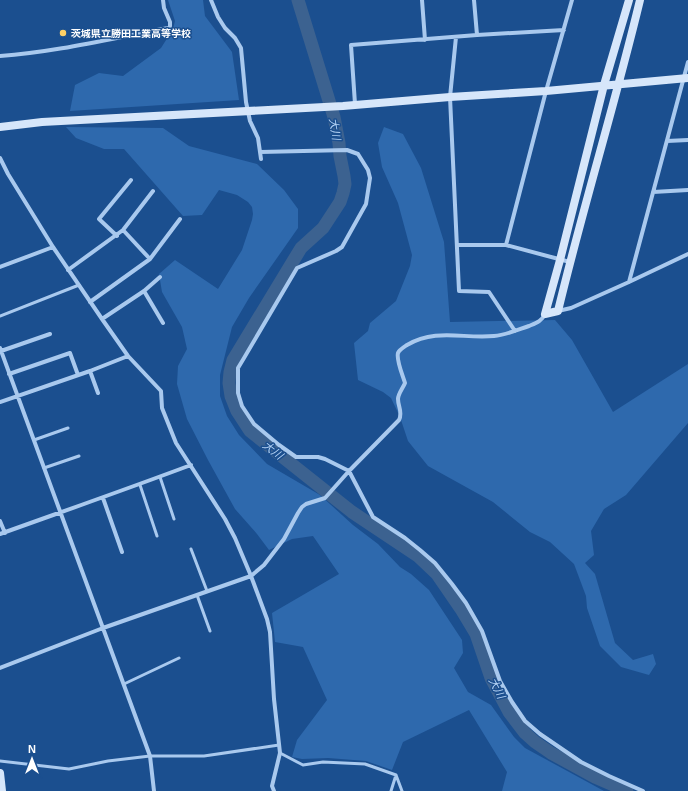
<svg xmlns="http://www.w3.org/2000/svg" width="688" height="791" font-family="Arial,'Noto Sans JP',sans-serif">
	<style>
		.green { fill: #2e69ad }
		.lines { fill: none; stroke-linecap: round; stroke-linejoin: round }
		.river { stroke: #3c6290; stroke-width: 13 }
		.lane { stroke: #a9c9ee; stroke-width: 3 }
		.street { stroke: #a9c9ee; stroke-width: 4 }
		.secondary { stroke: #d6e6fa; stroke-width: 8 }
		.poi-dot { fill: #ffd166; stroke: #1b4f8f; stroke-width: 1.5 }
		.labels { text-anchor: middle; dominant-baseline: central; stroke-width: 3; stroke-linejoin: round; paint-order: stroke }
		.poi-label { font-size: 10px; font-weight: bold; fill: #fff; stroke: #1b4f8f; text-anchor: start }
		.water-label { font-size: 11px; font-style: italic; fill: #b5d3f5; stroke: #1b4f8f }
	</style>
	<rect width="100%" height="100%" fill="#1b4f8f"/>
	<path class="green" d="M168,0H203L205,16L232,52L239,100L70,111L75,85L99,73L123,76L161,48L173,29L175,21Z
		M66,127L163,128L189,146L257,164L284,190L298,209V228L249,298L232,327L220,375V396L227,416L239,435L267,464L320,495L353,525L378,544L400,567L411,574L429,590L462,640L463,653L454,668L468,692L491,705L514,737L525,748L604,791H502L507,772L469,710L403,742L392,770L366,761L328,758L302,759L292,757L297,740L327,700L303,647L275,642L272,613L339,574L313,536L292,539L269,550L257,534L235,509L208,460L187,419L177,384L178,366L187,349L182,327L162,292L159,274L175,260L218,289L242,250L252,220L253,214L252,207L248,202L237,195L219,190L202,215L183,216L124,149H104L76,138Z
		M384,127L403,134L421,168L444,242L450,322L555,320L572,340L613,412L688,364V423L626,495L604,509L591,531L594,555L585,563L595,574L615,643L633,660L653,654L656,664L649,675L621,667L600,646L587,608L586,596L574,564L550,542L530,532L493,502L428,466L408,441L400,417L391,398L383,392L358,380L354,343L368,331L370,323L396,301L410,266L412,255L398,203L382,167L378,143Z"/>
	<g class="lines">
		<path class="river" d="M298,0L334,117L339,143L340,156L344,176L345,184L343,193L340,202L323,228L301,248L233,360L230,372L229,383L231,396L237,411L250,431L352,512L418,556L437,574L461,609L476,634L491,678L509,712L525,733L535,742L551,753L595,777L627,791"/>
		<path class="lane" d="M0,316L79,285
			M34,440L68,428
			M44,468L79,456
			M160,477L174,519
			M140,485L157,536
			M191,549L207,591
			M197,595L210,631
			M124,684L179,658
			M280,753L303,765L323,762L365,764L396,775L402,791
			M0,761L69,769L108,761L150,756H204L279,745
			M391,791L396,775"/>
		<path class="street" d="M211,0L218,17L225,28L235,38L241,48L246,102L250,121L258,138L261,159
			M422,0L425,40
			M474,0L477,35
			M456,37L450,97L459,291L489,292L515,331
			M0,56C57,52 113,38 168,28L170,26V22L164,8L163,0
			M355,104L351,45L477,35L564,30
			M667,141L688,140
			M260,152L347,150L358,154L368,170L370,178L366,204L342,247L336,251L297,268L244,358L238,368V393L242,406L254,424L279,445L296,457H318L325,459L349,471L373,517L405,538L420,550L435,563L452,584L466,603L482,631L500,681L512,702L525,721L540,734L581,762L609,776L643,791
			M0,158L8,174L53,247L102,319L128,356L161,391L162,408L176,443L225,519L235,538L251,576L267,619L270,632L274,699L280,753L272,786L274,791
			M653,192L688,190
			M123,230L150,259
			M117,236L99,219L131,180
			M457,245H506L570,262
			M506,245L546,91L572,0
			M0,267L53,247
			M68,270L123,230L153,191
			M629,282L688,62
			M144,291L163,323
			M90,302L150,259L180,219
			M558,311L571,308L629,282L688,254
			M102,319L144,291L160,277
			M0,348L150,756L154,791
			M1,351L50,334
			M90,371L98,393
			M9,374L70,353L78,375
			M0,402L90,371L128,356
			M103,498L122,552
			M0,521L5,533
			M0,534C64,511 127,489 191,465
			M0,668L103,628L251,576L264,565L284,539L298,513L302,507L306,504L325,498L349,471L399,420C403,412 398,407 398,399C398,394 403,388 405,383C403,376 396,360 398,353C399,350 404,347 407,345C436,328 463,339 494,336C506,335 517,330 529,326C536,323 542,321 545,314"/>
		<path class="secondary" d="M629,0L604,85L560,260L545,314L558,311C583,207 615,104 640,0
			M0,127L42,122L343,106L450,97L546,91L688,78
			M0,773L2,791"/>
	</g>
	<circle class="poi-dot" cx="63" cy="33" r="4"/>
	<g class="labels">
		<g class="poi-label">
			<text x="71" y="33">茨城県立勝田工業高等学校</text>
		</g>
		<g class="water-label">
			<text transform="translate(335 129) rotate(80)">大川</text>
			<text transform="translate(273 450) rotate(38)">大川</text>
			<text transform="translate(497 688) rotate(63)">大川</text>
		</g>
	</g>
	<g transform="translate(32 759)" stroke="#1b4f8f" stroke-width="3" paint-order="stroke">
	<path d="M0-3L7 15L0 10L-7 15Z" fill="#ffffff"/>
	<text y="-6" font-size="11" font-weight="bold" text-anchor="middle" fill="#ffffff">N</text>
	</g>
</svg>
